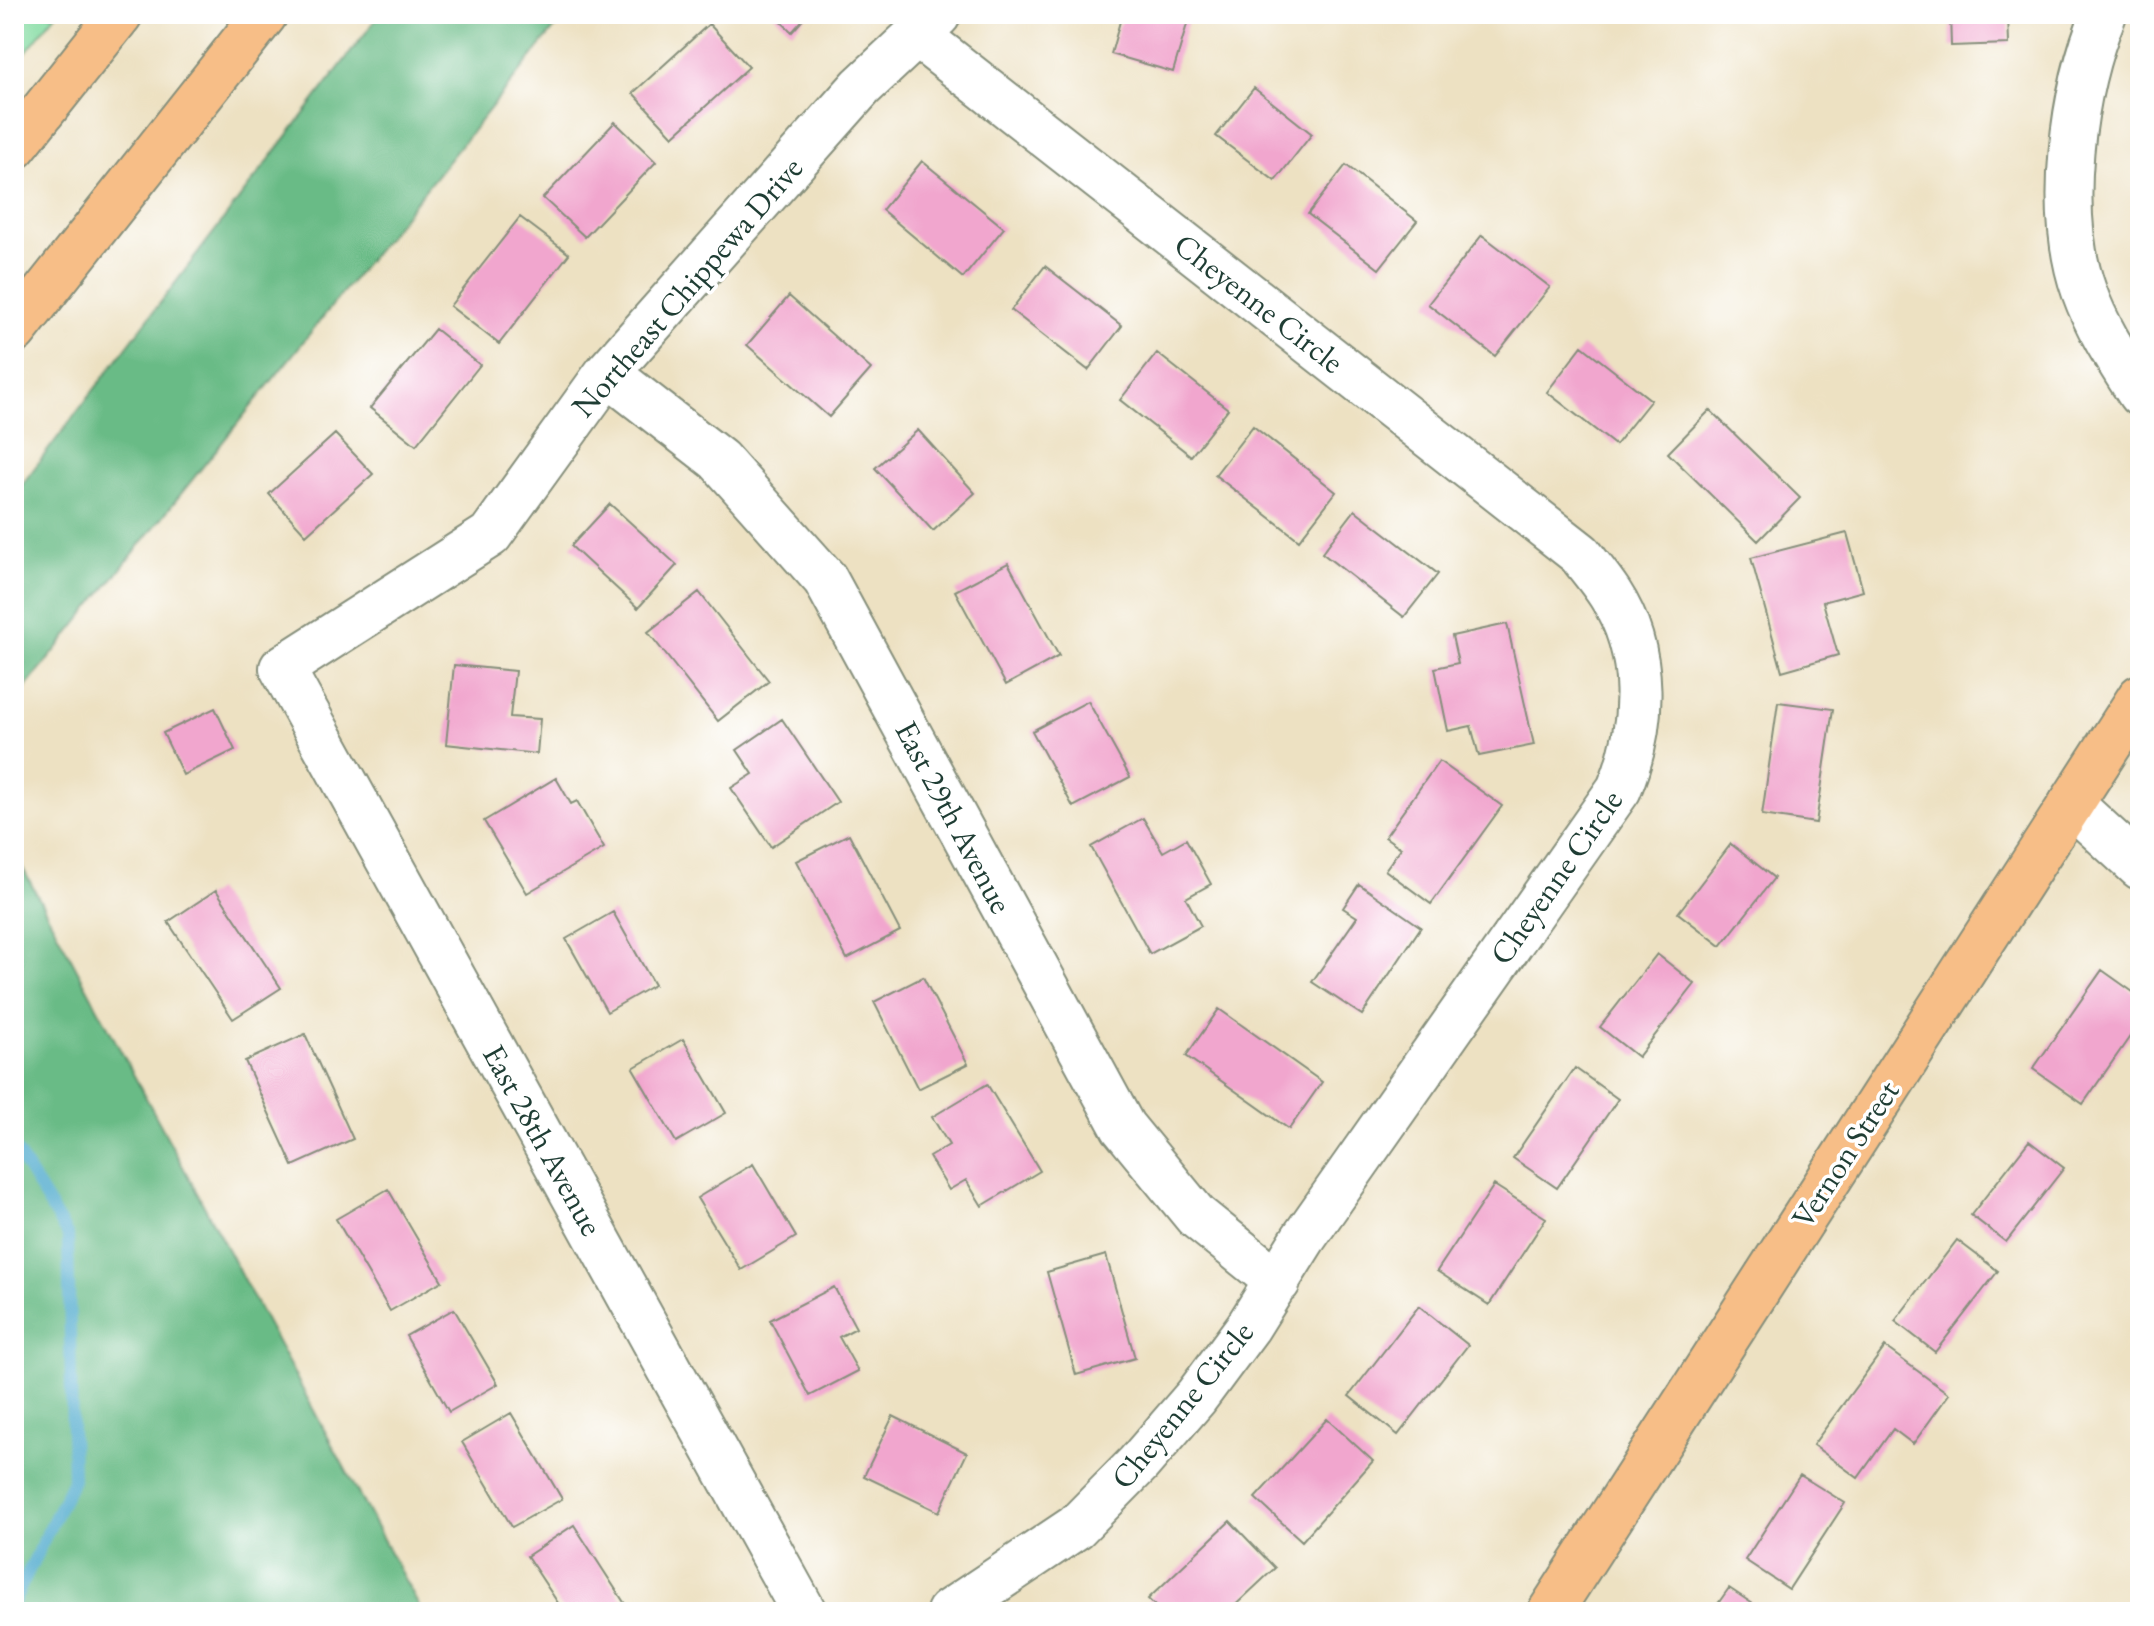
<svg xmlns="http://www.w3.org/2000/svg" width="2154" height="1626" font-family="'EB Garamond',serif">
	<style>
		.green { fill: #82dba0; stroke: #508c6a; stroke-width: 2 }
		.forest { fill: #69bb86; stroke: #447c5d; stroke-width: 2 }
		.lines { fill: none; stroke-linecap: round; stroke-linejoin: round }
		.stream { stroke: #50aacd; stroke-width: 12 }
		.building { fill: #f1a6ce }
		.minor-casing { stroke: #868f7b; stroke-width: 48 }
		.major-casing { stroke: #868f7b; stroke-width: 48 }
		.highway-casing { stroke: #868f7b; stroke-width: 48 }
		.minor { stroke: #fff; stroke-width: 44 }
		.major { stroke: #f7be87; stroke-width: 44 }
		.highway { stroke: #f7be87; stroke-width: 44 }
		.labels { text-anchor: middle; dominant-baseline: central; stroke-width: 7; stroke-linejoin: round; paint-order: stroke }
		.street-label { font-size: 32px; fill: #1f3d34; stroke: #fff }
	</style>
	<rect width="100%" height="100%" fill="#fff"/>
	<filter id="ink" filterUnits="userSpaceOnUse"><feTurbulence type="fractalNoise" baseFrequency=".0125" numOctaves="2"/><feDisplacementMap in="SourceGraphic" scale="16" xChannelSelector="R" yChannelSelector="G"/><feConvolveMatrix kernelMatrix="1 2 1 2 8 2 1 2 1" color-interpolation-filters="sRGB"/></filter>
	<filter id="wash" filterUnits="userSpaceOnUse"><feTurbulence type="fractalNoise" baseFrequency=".006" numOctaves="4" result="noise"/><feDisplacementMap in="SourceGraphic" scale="32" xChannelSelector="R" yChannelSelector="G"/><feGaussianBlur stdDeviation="1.8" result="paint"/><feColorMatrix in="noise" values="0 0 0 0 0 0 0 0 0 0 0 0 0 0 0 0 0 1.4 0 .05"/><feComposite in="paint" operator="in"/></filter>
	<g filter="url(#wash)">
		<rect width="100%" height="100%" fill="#ede1c2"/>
		<path class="green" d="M14,14H56L14,67Z"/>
		<path class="forest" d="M380,14H566L14,702V495Z
			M14,852L422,1612H14Z"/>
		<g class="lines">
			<path class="stream" d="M14,1147L68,1236L73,1480L14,1601"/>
		</g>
		<g id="blocks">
			<path class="building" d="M773,14H808L792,32Z
				M1122,14H1190L1173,72L1111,54Z
				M1950,14H2008L2009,44L1951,46Z
				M709,24L749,67L673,136L633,93Z
				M1254,88L1312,134L1275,181L1216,136Z
				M615,122L656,162L585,237L543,198Z
				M922,161L1004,228L963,278L882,210Z
				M1346,165L1417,221L1379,269L1308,214Z
				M520,217L569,254L499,344L450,306Z
				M1482,235L1550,287L1495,356L1428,304Z
				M1045,266L1122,326L1088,370L1011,310Z
				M789,296L871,369L829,417L747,345Z
				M435,329L480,365L416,445L370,408Z
				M1582,346L1651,400L1615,445L1547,392Z
				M1157,353L1228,409L1191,456L1120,400Z
				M1710,410L1800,498L1758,541L1668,453Z
				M1253,426L1336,492L1299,540L1215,475Z
				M918,430L975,493L933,531L875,468Z
				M335,434L373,474L306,535L269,494Z
				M610,504L677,565L638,608L571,546Z
				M1355,510L1438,574L1404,617L1322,553Z
				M1847,533L1863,591L1823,602L1838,655L1782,671L1751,558Z
				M1008,563L1059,656L1006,685L955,591Z
				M699,592L769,681L718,721L648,632Z
				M1507,624L1534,745L1479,756L1471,726L1448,731L1435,668L1458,663L1452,636Z
				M454,665L515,671L510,717L540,719L537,754L446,744Z
				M1088,701L1130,777L1073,807L1032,731Z
				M1778,702L1833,709L1816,823L1762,815Z
				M215,708L235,750L183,775L163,733Z
				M782,719L838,802L771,847L731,788L753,774L737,750Z
				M1439,761L1502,806L1431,904L1385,870L1401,848L1385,837Z
				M556,778L571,804L577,801L604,848L527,893L484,821Z
				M1143,818L1163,852L1186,839L1211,884L1186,898L1201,926L1150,954L1091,847Z
				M849,834L900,931L847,959L796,861Z
				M1731,844L1774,878L1721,946L1678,913Z
				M1359,884L1421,927L1362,1015L1312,982L1357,917L1343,908Z
				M216,890L281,988L233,1019L168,922Z
				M613,912L654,985L607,1012L566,939Z
				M1657,954L1695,984L1638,1057L1600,1027Z
				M2102,970L2140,997V1022L2083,1104L2033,1069Z
				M923,977L968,1064L918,1089L874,1002Z
				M1219,1009L1322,1082L1289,1129L1186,1056Z
				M305,1034L353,1139L293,1166L245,1061Z
				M683,1039L726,1113L676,1142L633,1068Z
				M1575,1068L1618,1099L1557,1188L1513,1158Z
				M987,1084L1040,1171L982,1206L966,1180L949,1190L929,1157L949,1145L932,1117Z
				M2029,1141L2064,1168L2006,1242L1971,1215Z
				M753,1164L796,1237L741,1270L697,1198Z
				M1494,1185L1546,1218L1489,1305L1437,1271Z
				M388,1189L442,1281L390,1311L336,1219Z
				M1957,1240L1998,1271L1935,1352L1895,1321Z
				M1106,1255L1135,1358L1076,1375L1047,1272Z
				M834,1287L856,1328L839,1337L858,1371L810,1396L770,1320Z
				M1419,1306L1468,1345L1398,1435L1349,1396Z
				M454,1309L498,1384L449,1412L406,1336Z
				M1885,1347L1949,1394L1913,1444L1893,1429L1858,1478L1813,1445Z
				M511,1413L562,1499L512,1527L462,1442Z
				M893,1416L967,1453L939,1512L864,1476Z
				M1327,1419L1373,1461L1302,1541L1255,1498Z
				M1800,1475L1845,1503L1789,1589L1745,1560Z
				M1230,1521L1275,1568L1228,1612H1161L1148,1599Z
				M574,1525L625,1604L613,1612H564L527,1556Z
				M1729,1588L1765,1612H1712Z"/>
		</g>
	</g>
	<g filter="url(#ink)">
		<use href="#blocks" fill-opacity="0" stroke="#868f7b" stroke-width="2"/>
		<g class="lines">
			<defs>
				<path id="minor" d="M2104,14C2072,89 2056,213 2084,291C2097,328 2119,361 2140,394
					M917,35L1580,554C1590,567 1601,580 1610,594C1648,652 1645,727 1619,789L1303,1239L1248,1327L1196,1397L1138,1464L1076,1527L949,1612
					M607,373L719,460L825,579L1123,1127L1196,1216L1278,1282
					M2071,804L2140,867
					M804,1612L282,668L490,535L607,373L861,87L938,15"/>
				<path id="major" d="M1550,1612L2140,697"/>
				<path id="highway" d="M14,147L120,14
					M14,331L265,14"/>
			</defs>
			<use href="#minor" class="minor-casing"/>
			<use href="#major" class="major-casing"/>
			<use href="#highway" class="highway-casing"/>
			<use href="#minor" class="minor"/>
			<use href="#major" class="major"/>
			<use href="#highway" class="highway"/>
		</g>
	</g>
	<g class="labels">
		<g class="street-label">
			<text transform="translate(687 287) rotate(-49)">Northeast Chippewa Drive</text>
			<text transform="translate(1259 303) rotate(38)">Cheyenne Circle</text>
			<text transform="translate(954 817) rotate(62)">East 29th Avenue</text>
			<text transform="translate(1556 877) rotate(-55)">Cheyenne Circle</text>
			<text transform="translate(543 1140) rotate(61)">East 28th Avenue</text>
			<text transform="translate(1845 1154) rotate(-57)">Vernon Street</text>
			<text transform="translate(1182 1405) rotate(-51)">Cheyenne Circle</text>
		</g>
	</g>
	<rect width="2154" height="1626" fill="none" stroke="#fff" stroke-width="48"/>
</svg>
